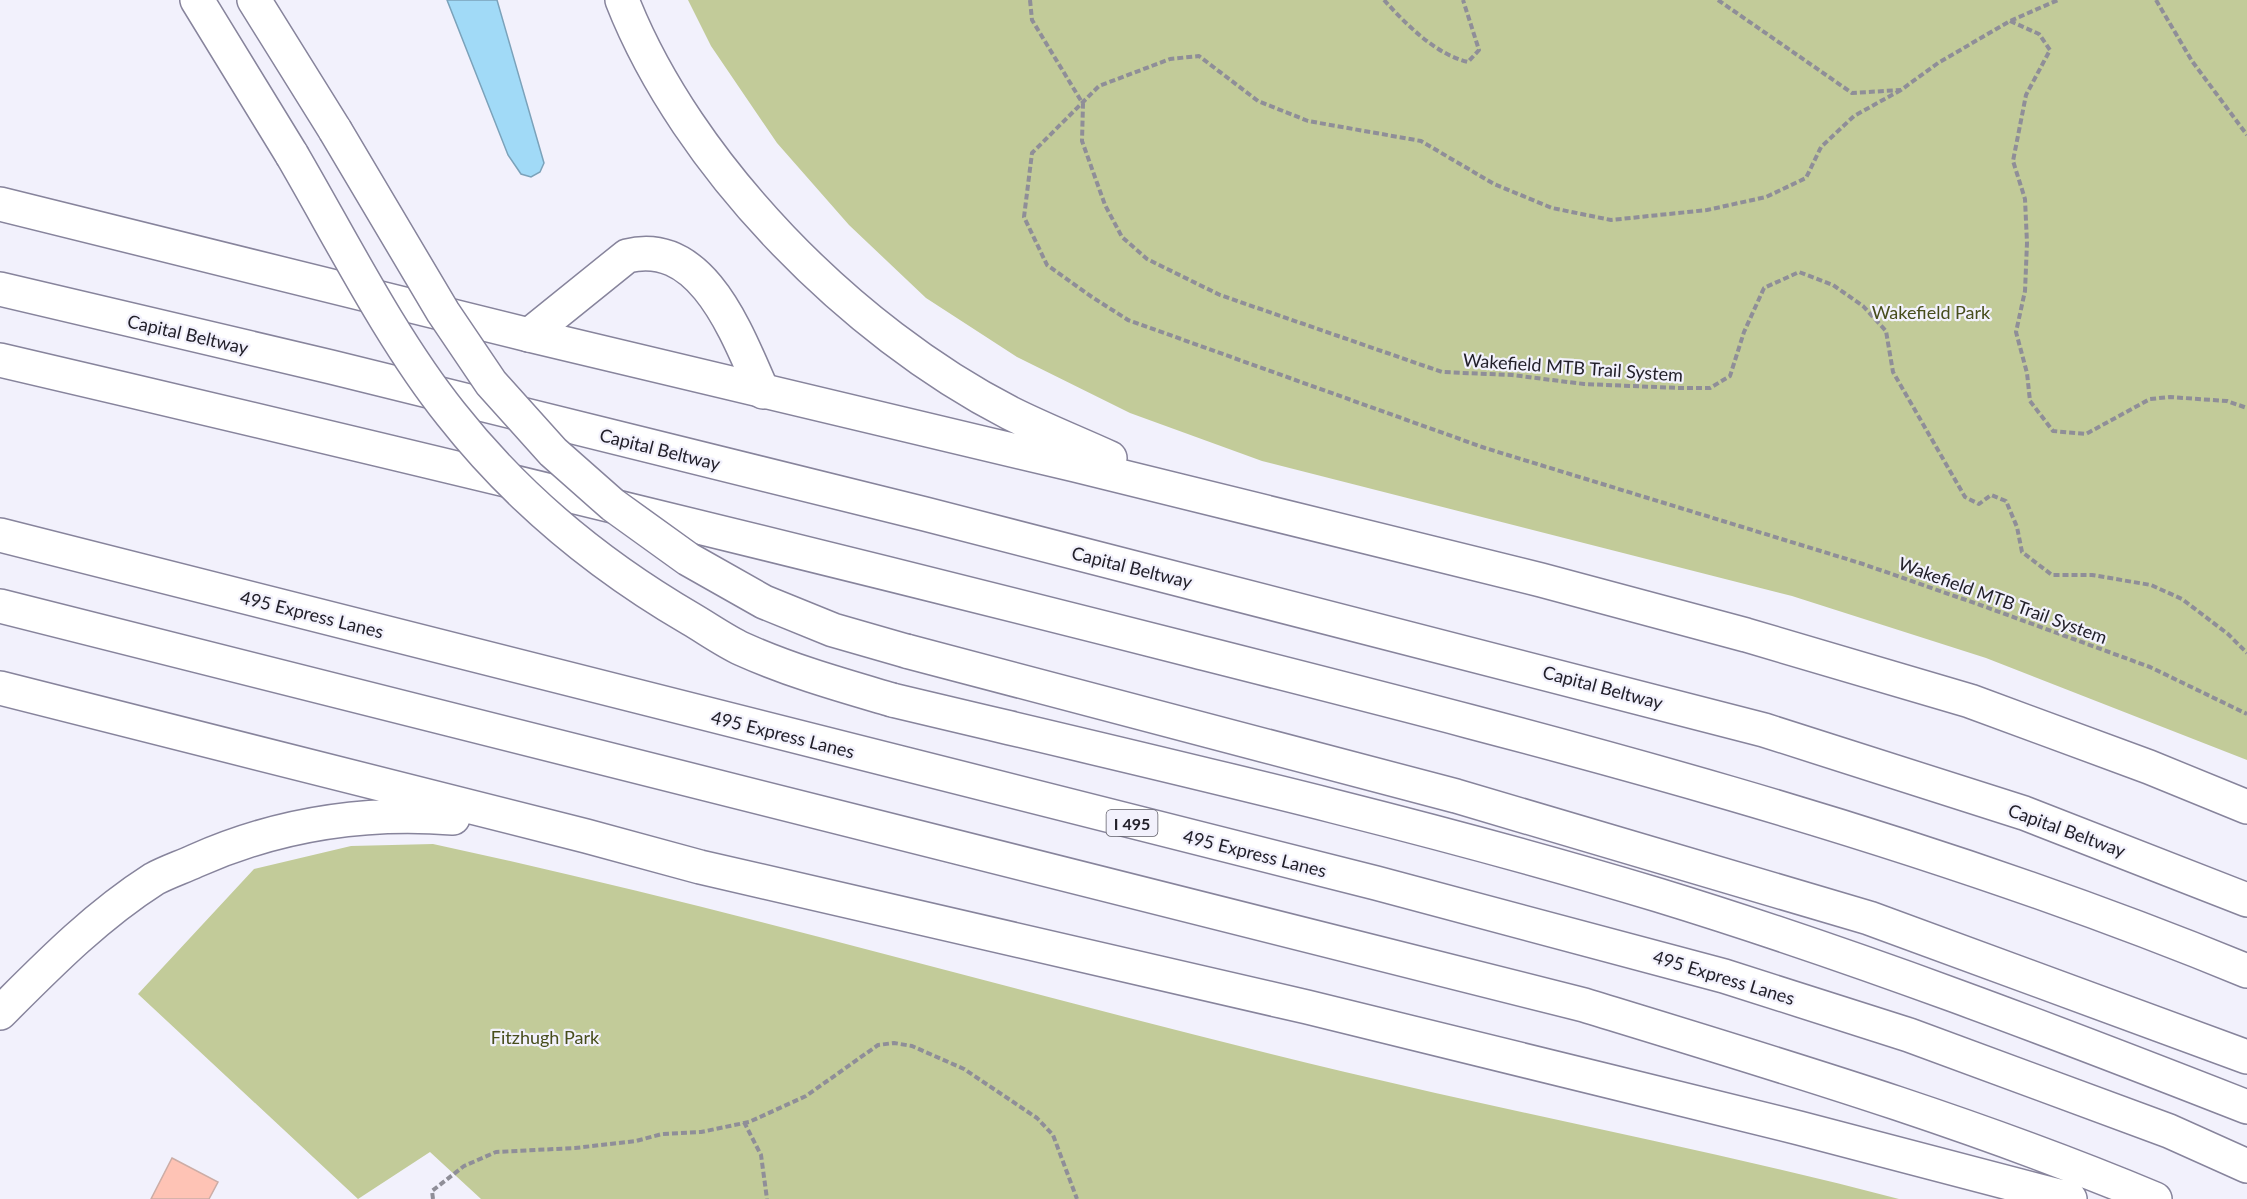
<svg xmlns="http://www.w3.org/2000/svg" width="2247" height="1199" font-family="Lato,sans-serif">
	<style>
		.green { fill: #c2cb99 }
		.water { fill: #a1daf7; stroke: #7ba2ba; stroke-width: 1.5 }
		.building { fill: #fec3b5; stroke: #ccada6; stroke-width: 1.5 }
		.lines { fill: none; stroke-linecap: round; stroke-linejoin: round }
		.minor-casing { stroke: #87849c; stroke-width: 36 }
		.highway-casing { stroke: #87849c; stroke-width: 36 }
		.path { stroke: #8f8e98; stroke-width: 4; stroke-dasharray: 6 3; stroke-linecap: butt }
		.minor { stroke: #fff; stroke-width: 33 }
		.highway { stroke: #fff; stroke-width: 33 }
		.highway-bridge-casing { stroke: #87849c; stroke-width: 36; stroke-linecap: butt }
		.highway-bridge { stroke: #fff; stroke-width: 33 }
		.labels { text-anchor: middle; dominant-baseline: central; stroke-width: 4.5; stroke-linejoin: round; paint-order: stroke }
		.shield { fill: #f2f1fc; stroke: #605f69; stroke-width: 1.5 }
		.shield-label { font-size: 16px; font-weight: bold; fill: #22202a }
		.park-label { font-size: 18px; fill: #474d1c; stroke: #f2f1fc }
		.street-label { font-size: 18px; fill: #22202a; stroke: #f2f1fc }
	</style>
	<rect width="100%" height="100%" fill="#f2f1fc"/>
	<path class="green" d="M688,0H2247V760L1986,658L1792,596L1262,461L1130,413L1017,357L926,298L849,225L777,143L711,46Z
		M433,844C740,910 1040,999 1345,1072C1530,1116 1716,1151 1899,1199H481L430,1152L358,1199L138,994L254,869L351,846Z"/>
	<path class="water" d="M447,0H497L544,163L540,172L531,177L521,174L508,155Z"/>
	<path class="building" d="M172,1158L218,1182L209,1199H151Z"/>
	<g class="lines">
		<defs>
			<path id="minor" d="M529,335L627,256C704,237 738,337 763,392"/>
			<path id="highway" d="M197,0L292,155
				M254,0L335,130
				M622,0C687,166 852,332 1010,413C1042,429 1077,443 1110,458
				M0,204L529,335L1075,465L1541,580L1746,635L1970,701L2149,767L2247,807
				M0,289L331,367L925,514L1764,730L2024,813L2247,900
				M0,360C399,453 798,550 1195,651C1550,741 1907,831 2247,971
				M0,535L1376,883L1724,976L1909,1035L2169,1131L2247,1166
				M0,606L1584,1005C1776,1064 1969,1121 2155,1199
				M906,651L1456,796L1869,918L2247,1057
				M0,688L586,836L700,867L1307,1007L1799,1128L2070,1199
				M892,700C1148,761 1406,819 1658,895C1857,956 2053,1031 2247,1107
				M0,1013C48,965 96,916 154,879C167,872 182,867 195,861C278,824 363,811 453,818"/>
		</defs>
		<use href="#minor" class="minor-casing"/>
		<use href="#highway" class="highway-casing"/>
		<path class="path" d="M1030,0L1032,20L1083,104L1082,141L1105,205L1122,237L1147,259L1220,295L1442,372L1512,375L1584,384L1678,388H1710L1730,376L1744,332L1764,288L1799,272L1833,285L1863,306L1886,331L1893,372L1965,497L1979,504L1991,495L2006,501L2017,527L2022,552L2052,575H2092L2151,585L2182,599L2228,634L2247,653
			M1384,0C1407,25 1435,54 1468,62L1479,50L1463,0
			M1718,0L1852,93L1901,90L1938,63L2010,21L2058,0
			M2156,0L2192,61L2247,135
			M2010,21L2039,34L2050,50L2026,95L2013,161L2025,199L2027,243L2025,291L2016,332L2027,373L2030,401L2053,431L2086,434L2150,399L2170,397L2227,401L2247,408
			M1901,90L1854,116L1821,147L1806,178L1766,197L1707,210L1611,220L1552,208L1494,184L1421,141L1308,121L1258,101L1199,56L1170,59L1099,86L1032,153L1024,217L1047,265L1092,297L1128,320L1485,448L1863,564L1983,606L2150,667L2247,714
			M744,1122L761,1155L767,1199
			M433,1199L432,1191L464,1166L496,1152L575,1148L636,1141L662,1134L701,1132L749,1122L806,1096L878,1045L894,1043L912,1046L964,1069L1037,1118L1053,1135L1077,1199"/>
		<use href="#minor" class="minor"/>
		<use href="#highway" class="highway"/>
		<defs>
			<path id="highway-bridge" d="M335,130L443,312L491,383L553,452L613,505L688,559L764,602L833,630L906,651
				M292,155C341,239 391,339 451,414C517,498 600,566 691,619C708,629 725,641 742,649C791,671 841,685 892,700"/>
		</defs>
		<use href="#highway-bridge" class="highway-bridge-casing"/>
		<use href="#highway-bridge" class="highway-bridge"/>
	</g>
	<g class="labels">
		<rect class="shield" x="1106.5" y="810" width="51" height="26" rx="4.5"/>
		<g class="shield-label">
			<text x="1132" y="823">I 495</text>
		</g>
		<g class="park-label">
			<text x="1931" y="312">Wakefield Park</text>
			<text x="545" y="1037">Fitzhugh Park</text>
		</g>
		<g class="street-label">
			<text transform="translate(188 334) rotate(13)">Capital Beltway</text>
			<text transform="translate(1573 367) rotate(4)">Wakefield MTB Trail System</text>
			<text transform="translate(660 449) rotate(14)">Capital Beltway</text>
			<text transform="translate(1132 567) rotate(14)">Capital Beltway</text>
			<text transform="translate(2003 600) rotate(20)">Wakefield MTB Trail System</text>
			<text transform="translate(312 614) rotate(14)">495 Express Lanes</text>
			<text transform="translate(1603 687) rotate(15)">Capital Beltway</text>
			<text transform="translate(783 734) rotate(14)">495 Express Lanes</text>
			<text transform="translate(2067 830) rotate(20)">Capital Beltway</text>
			<text transform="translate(1255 853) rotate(14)">495 Express Lanes</text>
			<text transform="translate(1724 977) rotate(17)">495 Express Lanes</text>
		</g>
	</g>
</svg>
